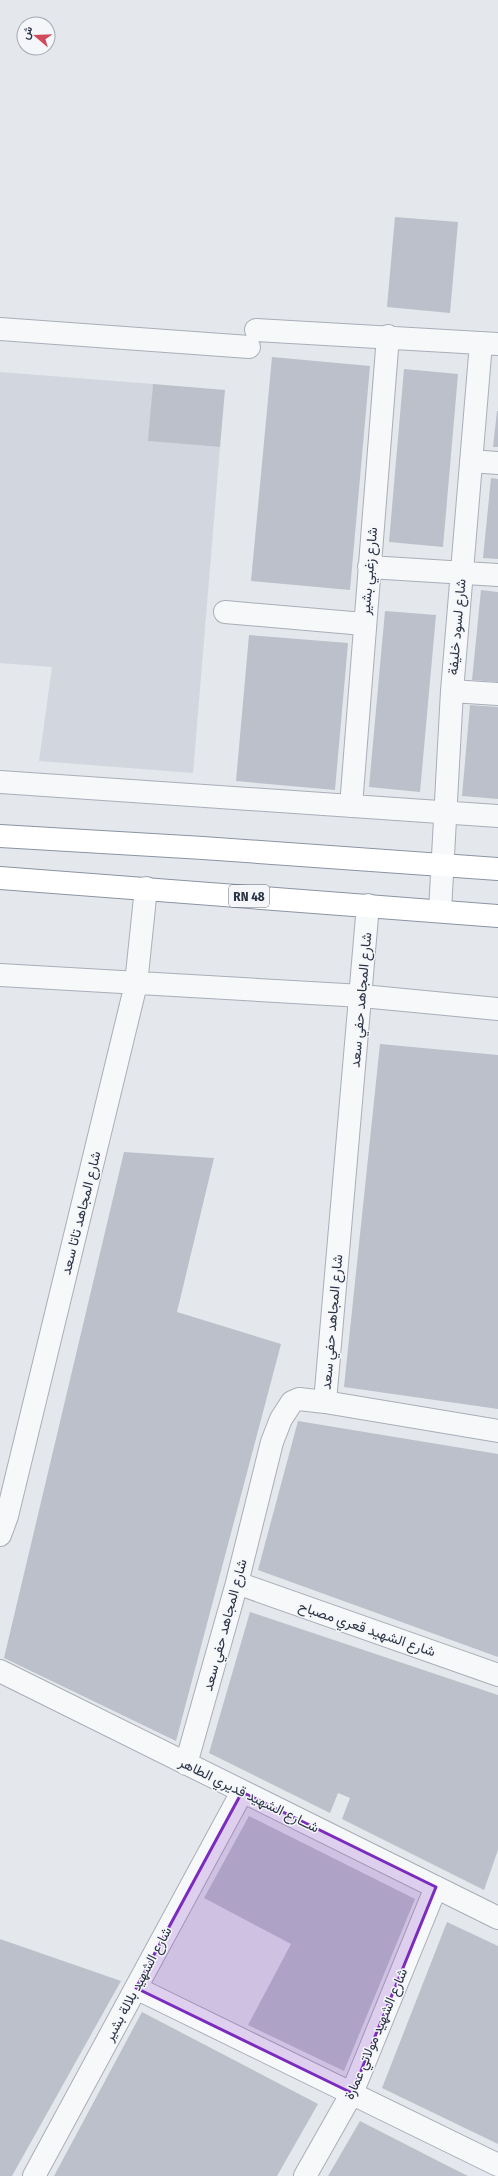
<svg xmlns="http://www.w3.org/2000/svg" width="498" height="2176" font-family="'Fira Sans Condensed',Vazirmatn,sans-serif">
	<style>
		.built { fill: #d2d6de }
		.building { fill: #bbc0ca }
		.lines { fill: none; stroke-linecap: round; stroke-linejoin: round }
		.street-casing { stroke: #a9aeb7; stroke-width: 24 }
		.highway-casing { stroke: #8b94a3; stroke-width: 24 }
		.street { stroke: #f7f8fa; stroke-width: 22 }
		.highway { stroke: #fff; stroke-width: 22 }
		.marked { fill: #7b2cbf; fill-opacity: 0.2; stroke: #7b2cbf; stroke-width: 3; stroke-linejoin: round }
		.labels { text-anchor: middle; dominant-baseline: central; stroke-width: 3; stroke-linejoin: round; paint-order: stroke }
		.shield { fill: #f4f6f9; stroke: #676e7b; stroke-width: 1 }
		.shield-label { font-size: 13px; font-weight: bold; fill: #2b3445 }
		.street-label { font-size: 14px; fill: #2b3445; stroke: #f4f6f9 }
	</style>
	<rect width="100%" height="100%" fill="#e4e7ec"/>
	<path class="built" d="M0,372L153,384L149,441L220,447L193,773L39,761L52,667L0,663Z"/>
	<path class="building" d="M395,217L458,222L450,313L387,307Z
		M272,357L370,366L350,590L251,581Z
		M404,369L458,374L443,547L389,542Z
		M153,384L225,390L220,447L148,441Z
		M497,411H498V447H493Z
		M491,478L498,479V559L483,558Z
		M481,590L498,592V682L472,680Z
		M385,611L436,615L420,792L369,787Z
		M249,635L348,643L335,790L236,781Z
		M470,705L498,707V799L462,796Z
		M380,1044L498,1055V1409L344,1387Z
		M124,1152L214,1158L177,1312L281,1344L176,1741L4,1658Z
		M298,1421L498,1454V1657L258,1570Z
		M250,1612L498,1695V1850L484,1890L342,1819L350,1798L338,1793L330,1813L209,1753Z
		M249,1816L415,1899L344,2071L248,2025L291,1944L204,1898Z
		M447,1922L498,1946V2144L382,2088Z
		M0,1939L121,1981L12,2176H0Z
		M142,2012L318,2104L277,2176H54Z
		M360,2121L444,2164L468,2176H328Z"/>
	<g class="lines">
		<defs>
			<path id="street" d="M0,329L249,347
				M256,330L498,344
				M471,461L498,463
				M369,567L498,575
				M225,612L364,624
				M452,691L498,694
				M0,782L498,816
				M351,806L388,336
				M440,911L452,691L481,343
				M0,975L362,996L498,1009
				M325,1402L498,1431
				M0,1535L7,1516L136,984L146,888
				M237,1583L498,1675
				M0,1671L498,1918
				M186,1764L237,1583L272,1442L281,1419L292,1402L299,1399L325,1402L368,905
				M136,1988L498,2165
				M34,2176L242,1792
				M305,2176L352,2093L436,1887"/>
			<path id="highway" d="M0,836L203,848L498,869
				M0,878L498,916"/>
		</defs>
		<use href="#street" class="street-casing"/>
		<use href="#highway" class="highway-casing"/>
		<use href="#street" class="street"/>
		<use href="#highway" class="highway"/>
	</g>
	<path class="marked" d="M242,1792L436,1887L352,2093L136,1988Z"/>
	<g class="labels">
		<rect class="shield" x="229" y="885" width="40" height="22" rx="3"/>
		<g class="shield-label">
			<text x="249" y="896">RN 48</text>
		</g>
		<g class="street-label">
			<text transform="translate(369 571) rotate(-85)">شارع زغبي بشير</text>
			<text transform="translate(457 627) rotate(-85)">شارع لسود خليفة</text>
			<text transform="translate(361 1000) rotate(-85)">شارع المجاهد حفي سعد</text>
			<text transform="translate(81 1213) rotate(-76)">شارع المجاهد تاتا سعد</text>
			<text transform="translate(332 1322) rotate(-85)">شارع المجاهد حفي سعد</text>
			<text transform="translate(225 1625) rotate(-75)">شارع المجاهد حفي سعد</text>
			<text transform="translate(367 1629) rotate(19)">شارع الشهيد قعري مصباح</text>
			<text transform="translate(249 1795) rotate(26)">شــارع الشهيد قديري الطاهر</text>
			<text transform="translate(138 1984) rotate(-62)">شارع الشهيد بلالة بشير</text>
			<text transform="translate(376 2034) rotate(-67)">شارع الشهيد مولاتي عمارة</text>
		</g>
	</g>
	<g transform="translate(36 36) rotate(289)"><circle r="19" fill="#f4f6f9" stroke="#a4a8b1"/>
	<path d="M0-3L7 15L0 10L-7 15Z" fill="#d1495b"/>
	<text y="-6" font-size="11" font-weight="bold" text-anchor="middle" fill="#2b3445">ش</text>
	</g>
</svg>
